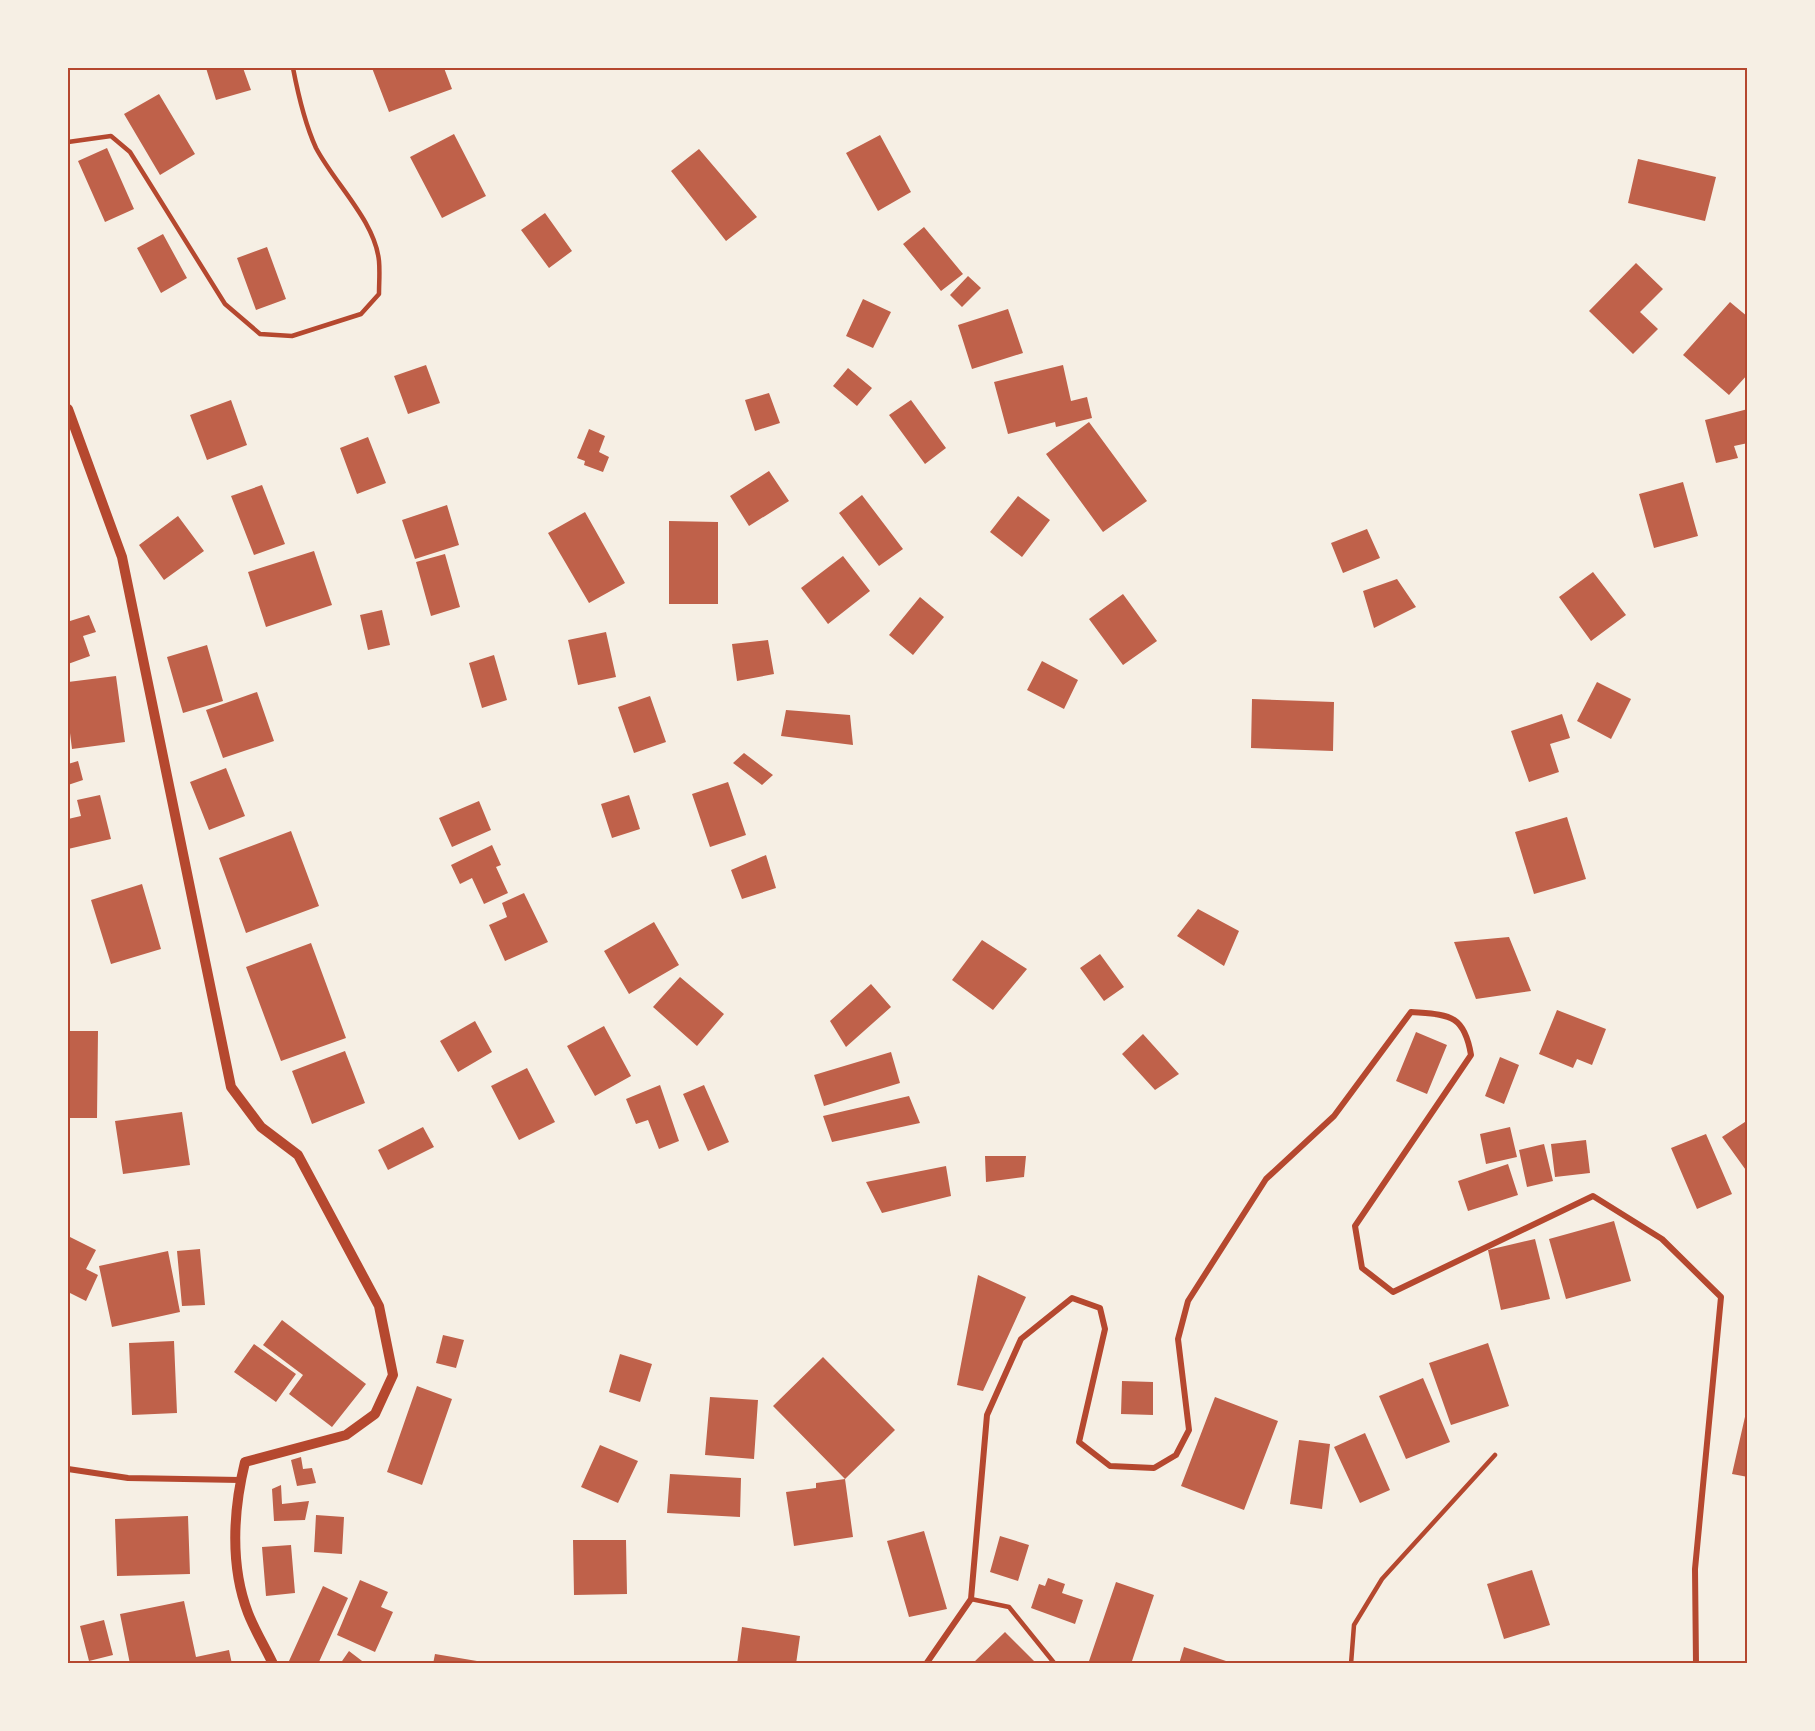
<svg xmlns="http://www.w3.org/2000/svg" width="1815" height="1731" font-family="'Asap Condensed',sans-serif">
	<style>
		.building { fill: #bf614a }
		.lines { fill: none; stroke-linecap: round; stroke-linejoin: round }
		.service { stroke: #b5482f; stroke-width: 4.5 }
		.minor { stroke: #b5482f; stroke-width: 6 }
		.tertiary { stroke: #b5482f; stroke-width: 10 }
		.neatline { fill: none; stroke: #b5482f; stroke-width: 2 }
	</style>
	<rect width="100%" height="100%" fill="#f6efe4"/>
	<path class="building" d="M206,68H243L251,90L216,100Z
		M372,68H444L452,89L389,112Z
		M159,94L195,154L160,175L124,114Z
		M454,134L486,196L442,218L410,157Z
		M880,135L911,192L878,211L846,153Z
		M107,148L134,209L105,222L78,161Z
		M699,149L757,217L726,241L671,171Z
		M1638,159L1716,177L1705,221L1628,203Z
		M545,213L572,251L549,268L521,230Z
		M924,227L963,274L941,291L903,244Z
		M163,234L187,278L161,293L137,248Z
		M267,247L286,299L256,310L237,258Z
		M1636,263L1663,289L1640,312L1658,329L1633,354L1589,311Z
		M968,276L981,288L962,307L950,295Z
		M863,299L891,312L873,348L846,336Z
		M1730,302L1748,317V374L1729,395L1683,355Z
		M1008,309L1023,353L972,369L958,325Z
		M426,365L440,403L408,414L394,376Z
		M1063,365L1071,401L1087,397L1092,418L1056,427L1055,422L1008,434L994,382Z
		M848,368L872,388L857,406L833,386Z
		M769,393L780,423L755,431L745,400Z
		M231,400L247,445L207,460L190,415Z
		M911,400L946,448L925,464L889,415Z
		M1748,409V443L1734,446L1738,458L1716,463L1705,420Z
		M1089,422L1147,501L1103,532L1046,454Z
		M589,429L605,436L599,452L609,457L603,472L584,465L585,461L577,458Z
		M368,437L386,483L357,494L340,448Z
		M769,471L789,501L749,526L730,496Z
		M1683,482L1698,536L1654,548L1639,494Z
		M262,485L285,544L254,555L231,496Z
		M862,495L903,549L879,566L839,513Z
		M1018,496L1050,520L1022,557L990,532Z
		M447,505L459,545L415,559L402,520Z
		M585,512L625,583L589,603L548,533Z
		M178,516L204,551L164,580L139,545Z
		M669,521L718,522V604H669Z
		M1367,529L1380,558L1343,573L1331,543Z
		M314,551L332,605L266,627L248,572Z
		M445,554L460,607L431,616L416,562Z
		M843,556L870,591L828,624L801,588Z
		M1593,572L1626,615L1591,641L1559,597Z
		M1397,579L1416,607L1374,628L1363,591Z
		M1123,594L1157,641L1123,665L1089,619Z
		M920,597L944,617L913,655L889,635Z
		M382,610L390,645L368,650L360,615Z
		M68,615L70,621L89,615L96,632L83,636L90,656L68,664Z
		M606,632L616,677L578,685L568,640Z
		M768,640L774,674L737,681L732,644Z
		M207,645L223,701L183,713L167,657Z
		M494,655L507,700L482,708L469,663Z
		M1042,661L1078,680L1064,709L1027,690Z
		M116,676L125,742L72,749L68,717V682Z
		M1597,682L1631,699L1611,739L1577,721Z
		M257,692L274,741L223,758L206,710Z
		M650,696L666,742L634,753L618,707Z
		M1252,699L1334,702L1333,751L1251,748Z
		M786,710L850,715L853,745L781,736Z
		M1562,714L1570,738L1550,744L1559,772L1529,782L1511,731Z
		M744,753L773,775L762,785L733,763Z
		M78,761L83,780L68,785V764Z
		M226,768L245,816L209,830L190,782Z
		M728,782L746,835L710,847L692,794Z
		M100,795L111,839L68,849V819L81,816L77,800Z
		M629,795L640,829L612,838L601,804Z
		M479,801L491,830L452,847L439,818Z
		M1567,817L1586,879L1534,894L1515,832Z
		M291,831L319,906L246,933L219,858Z
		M492,845L501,865L496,867L508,893L484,904L472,878L460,884L451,865Z
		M766,855L776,888L742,899L731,870Z
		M142,884L161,949L111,964L91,900Z
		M524,893L548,942L505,961L489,925L507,917L502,903Z
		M1198,909L1239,931L1224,966L1177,936Z
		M654,922L679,965L629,994L604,951Z
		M1509,937L1531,991L1476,999L1454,942Z
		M982,940L1027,969L993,1010L952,980Z
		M311,943L346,1038L281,1061L246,967Z
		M1100,954L1124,987L1104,1001L1080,968Z
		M680,977L724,1014L697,1046L653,1007Z
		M871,984L891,1007L846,1047L830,1021Z
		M1557,1010L1606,1029L1592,1065L1577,1059L1573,1068L1539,1054Z
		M475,1021L492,1052L458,1072L440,1041Z
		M604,1026L631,1076L595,1096L567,1046Z
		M68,1031H98L97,1118H68Z
		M1416,1032L1447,1045L1427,1094L1396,1081Z
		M1143,1034L1179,1074L1155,1090L1122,1054Z
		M345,1051L365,1103L312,1124L292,1071Z
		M891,1052L900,1083L824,1106L814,1075Z
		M1500,1057L1519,1065L1504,1104L1485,1096Z
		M527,1068L555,1122L519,1140L491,1086Z
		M660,1085L679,1141L659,1149L648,1120L636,1124L626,1099Z
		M704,1085L729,1142L708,1151L683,1094Z
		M909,1096L920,1123L832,1142L823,1116Z
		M182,1112L190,1165L123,1174L115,1121Z
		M1748,1120V1173L1722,1137Z
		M423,1127L434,1147L388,1170L378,1150Z
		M1510,1127L1517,1157L1486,1164L1480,1134Z
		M1706,1134L1732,1194L1697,1209L1671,1148Z
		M1586,1140L1590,1173L1555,1177L1551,1144Z
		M1544,1144L1553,1181L1527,1187L1519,1150Z
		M985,1156H1026L1024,1177L986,1182Z
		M1508,1164L1518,1195L1468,1211L1458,1181Z
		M946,1166L951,1196L882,1213L866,1182Z
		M1614,1221L1631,1281L1566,1299L1549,1239Z
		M68,1236L96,1250L86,1269L98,1275L86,1301L68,1292Z
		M1535,1239L1550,1299L1501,1310L1488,1250Z
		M200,1249L205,1305L182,1306L177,1251Z
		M168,1251L180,1312L112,1327L99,1266Z
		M978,1275L1026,1297L983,1391L957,1385Z
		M282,1320L366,1384L332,1427L289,1394L303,1375L263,1345Z
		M443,1335L464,1340L456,1368L436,1363Z
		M174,1341L177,1413L132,1415L129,1343Z
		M1488,1343L1509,1406L1451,1425L1429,1363Z
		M254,1344L296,1374L276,1402L234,1372Z
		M620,1354L652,1364L640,1402L609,1392Z
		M823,1357L895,1430L845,1479L773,1406Z
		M1423,1378L1450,1442L1406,1459L1379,1396Z
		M1122,1381L1153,1382V1415L1121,1414Z
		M417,1386L452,1399L422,1485L387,1472Z
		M710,1397L758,1400L754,1459L705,1455Z
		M1215,1397L1278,1421L1244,1510L1181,1486Z
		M1747,1408H1748V1477L1732,1474Z
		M1365,1433L1390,1490L1360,1503L1334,1447Z
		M1299,1440L1330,1444L1322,1509L1290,1504Z
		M600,1445L638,1461L618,1503L581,1487Z
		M301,1457L303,1469L312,1468L316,1483L297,1486L291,1460Z
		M670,1474L741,1478L740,1517L667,1513Z
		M845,1479L853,1537L794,1546L786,1492L816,1488V1483Z
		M281,1485L282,1504L309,1501L305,1520L274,1521L272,1489Z
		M316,1515L344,1517L342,1554L314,1552Z
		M188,1516L190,1574L117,1576L115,1519Z
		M924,1531L947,1609L909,1617L887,1541Z
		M1000,1536L1029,1545L1018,1581L990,1572Z
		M573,1540H626L627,1594L574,1595Z
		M291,1545L295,1593L266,1596L262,1547Z
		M1532,1570L1550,1625L1504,1639L1487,1584Z
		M1048,1578L1065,1584L1062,1593L1083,1600L1075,1624L1031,1608L1039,1584L1045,1586Z
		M360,1580L388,1592L381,1607L393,1612L375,1652L337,1635Z
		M1116,1582L1154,1595L1131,1664H1088Z
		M323,1586L348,1598L318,1664H295L289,1661Z
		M184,1601L196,1657L229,1650L232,1664H130L120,1614Z
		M104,1620L113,1655L89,1661L80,1626Z
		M742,1627L800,1636L796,1664H737Z
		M1005,1632L1037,1664H972Z
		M1184,1647L1232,1663V1664H1179Z
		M349,1651L366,1664H340Z
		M435,1654L477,1661L476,1664H433Z"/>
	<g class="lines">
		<path class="service" d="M68,142L111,136L130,152L225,304L260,334L292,336L361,314L379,294C379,283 380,272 379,261C375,221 335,184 316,148C305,124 298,94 293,68
			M971,1599L1009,1607L1055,1664
			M1351,1664L1354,1625L1382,1579L1495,1455"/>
		<path class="minor" d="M68,1469L128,1478L240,1480
			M926,1664L971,1599L987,1415L1021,1339L1072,1298L1100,1308L1105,1329L1079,1442L1110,1466L1154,1468L1176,1455L1189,1430L1178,1339L1188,1301L1266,1179L1334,1116L1411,1012C1448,1015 1464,1013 1471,1055L1355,1226L1362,1268L1393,1292L1593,1196L1662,1239L1721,1297L1695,1569L1696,1664"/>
		<path class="tertiary" d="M68,409L122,557L231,1087L261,1127L298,1155L379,1306L393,1375L375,1414L346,1435L245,1462C233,1511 230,1566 248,1613C255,1631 265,1647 273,1664"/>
	</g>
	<rect width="1815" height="1731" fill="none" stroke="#f6efe4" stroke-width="138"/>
	<rect x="69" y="69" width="1677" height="1593" class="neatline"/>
</svg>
